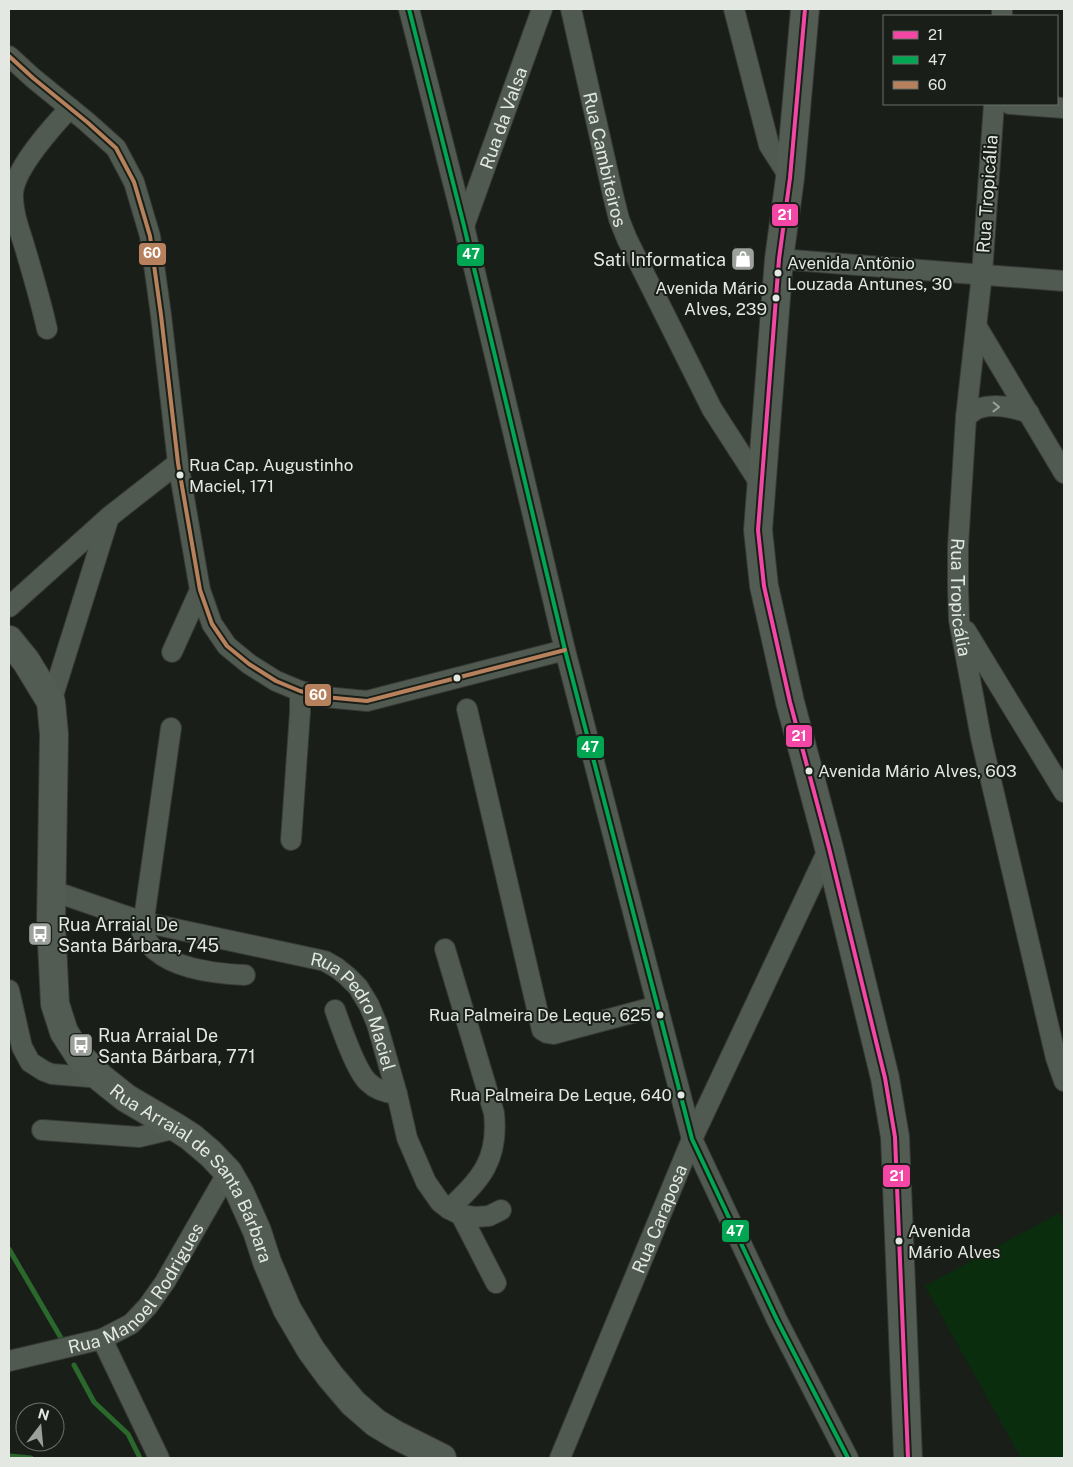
<svg xmlns="http://www.w3.org/2000/svg" width="1073" height="1467" font-family="'Public Sans',sans-serif">
	<style>
		.grass { fill: #0a2e0d }
		.lines { fill: none; stroke-linecap: round; stroke-linejoin: round }
		.stream { stroke: #2a682c; stroke-width: 5 }
		.street-casing { stroke: #373936; stroke-width: 22 }
		.secondary-casing { stroke: #373936; stroke-width: 30 }
		.street { stroke: #505a50; stroke-width: 20 }
		.secondary { stroke: #525c52; stroke-width: 28 }
		.bus-1-casing { stroke: #191f18; stroke-width: 8 }
		.bus-2-casing { stroke: #191f18; stroke-width: 8 }
		.bus-3-casing { stroke: #191f18; stroke-width: 8 }
		.bus-1 { stroke: #f346a5; stroke-width: 4 }
		.bus-2 { stroke: #00a651; stroke-width: 4 }
		.bus-3 { stroke: #b6815c; stroke-width: 4 }
		.oneway { stroke: #9aa19a }
		.bus-dot { fill: #e3e8e3; stroke: #191f18; stroke-width: 2 }
		.labels { text-anchor: middle; dominant-baseline: central; stroke-width: 4; stroke-linejoin: round; paint-order: stroke }
		.bus-label { font-size: 17px; fill: #e3e8e3; stroke: #191f18; text-anchor: start }
		.street-label { font-size: 18px; fill: #e3e8e3; stroke: #191f18 }
		.poi-label { font-size: 18px; fill: #e3e8e3; stroke: #191f18; text-anchor: start }
		.line-badge { stroke: #191f18; stroke-width: 2 }
		.badge-label { font-size: 14px; text-anchor: middle; font-weight: bold; fill: #fff }
	</style>
	<rect width="100%" height="100%" fill="#1a1e19"/>
	<path class="grass" d="M1059,1213L1064,1223V1458H1021L925,1286Z"/>
	<g class="lines">
		<path class="stream" d="M9,1249L61,1338
			M74,1365L94,1402L128,1434L140,1458
			M9,1456L31,1458"/>
		<defs>
			<g id="street">
				<path d="M409,9L464,226L565,650L692,1139L777,1320L848,1458"/>
				<path id="s1" d="M571,9L613,195L619,219L627,239L712,409L761,485"/>
				<path d="M734,9L769,145L790,178"/>
				<path d="M1002,16V9"/>
				<path d="M9,56L33,78L87,122L116,148L134,182L150,236L161,315L178,463L200,590L212,624L227,646L249,664L276,681L300,691L325,697L367,701L565,650"/>
				<path id="s2" d="M994,104L982,274L966,417L958,546V587L959,620L981,738L1056,1058L1064,1081"/>
				<path d="M1010,104L1064,108"/>
				<path id="s3" d="M464,226L542,9"/>
				<path d="M779,259L1064,281"/>
				<path d="M977,327L1064,473"/>
				<path d="M47,329C41,302 33,275 25,248C20,231 12,212 13,193C15,168 53,126 70,108"/>
				<path d="M966,417C970,414 975,409 980,408C996,403 1014,408 1029,413"/>
				<path d="M9,607L109,517L178,463"/>
				<path d="M966,631L1064,792"/>
				<path d="M172,652L200,590"/>
				<path d="M51,702L108,520"/>
				<path d="M467,709L542,1030L547,1033L553,1034L658,1006"/>
				<path d="M171,728L142,933C146,938 150,947 156,951C177,969 218,974 245,975"/>
				<path d="M291,840L300,712V691"/>
				<path id="s4" d="M53,891L143,922L325,961L337,968L347,976L358,987L369,1005L377,1024L397,1094L407,1138L426,1182L440,1202L449,1209L461,1215L475,1217L489,1216L501,1210"/>
				<path d="M445,949L494,1113C499,1160 481,1179 449,1209"/>
				<path d="M9,990L22,1047L30,1062L44,1071L52,1074L101,1078"/>
				<path d="M335,1010C341,1027 356,1071 368,1082C375,1089 387,1093 397,1094"/>
				<path d="M42,1130L139,1137L177,1128"/>
				<path d="M461,1215L496,1283"/>
				<path d="M102,1339L159,1458"/>
				<path id="s5" d="M9,1361L102,1339L131,1324L148,1306L165,1282L228,1172"/>
				<path id="s6" d="M560,1458L692,1139L829,848"/>
			</g>
			<g id="secondary">
				<path d="M805,9L790,178L779,259L758,530L764,586L790,702L829,848L885,1078L895,1137L908,1458"/>
				<path id="s7" d="M9,640L26,661L51,702L54,734L51,924L55,1004L64,1032L80,1057L101,1078L126,1098L177,1128L191,1137L211,1154L228,1172L240,1193L257,1231L267,1262L287,1309L311,1350L330,1376L353,1403L376,1423L396,1435L442,1458"/>
			</g>
		</defs>
		<use href="#street" class="street-casing"/>
		<use href="#secondary" class="secondary-casing"/>
		<use href="#street" class="street"/>
		<use href="#secondary" class="secondary"/>
		<defs>
			<path id="bus-1" d="M805,9L790,178L779,259L758,530L764,586L790,702L829,848L885,1078L895,1137L908,1458"/>
			<path id="bus-2" d="M409,9L464,226L565,650L692,1139L777,1320L848,1458"/>
			<path id="bus-3" d="M9,56L33,78L87,122L116,148L134,182L150,236L161,315L178,463L200,590L212,624L227,646L249,664L276,681L300,691L325,697L367,701L565,650"/>
		</defs>
		<use href="#bus-1" class="bus-1-casing"/>
		<use href="#bus-2" class="bus-2-casing"/>
		<use href="#bus-3" class="bus-3-casing"/>
		<use href="#bus-1" class="bus-1"/>
		<use href="#bus-2" class="bus-2"/>
		<use href="#bus-3" class="bus-3"/>
	</g>
	<defs><path id="oneway-chevron" d="M-2-3.5L2.5 0L-2 3.5" fill="none" stroke-width="1.6" stroke-linecap="round" stroke-linejoin="round" transform="scale(1.25)"/></defs>
	<use class="oneway" href="#oneway-chevron" transform="translate(996 407) rotate(1)"/>
	<defs>
		<symbol id="shop-square" viewBox="-11 -11 22 22"><rect x="-9" y="-9" width="18" height="18" rx="4" fill="#9da19c" stroke="#191f18"/><path d="M-5-2.5h2.3a2.7 3.5 0 0 1 5.4 0H5L5.5 6h-11ZM-1.5-2.5h3a1.5 2.3 0 0 0-3 0Z" fill="#fff"/></symbol>
		<symbol id="bus-square" viewBox="-11 -11 22 22"><rect x="-9" y="-9" width="18" height="18" rx="4" fill="#9da19c" stroke="#191f18"/><path d="M-5-6H5V4H4V6H2V4H-2V6H-4V4H-5ZM-3.5-4V0h7V-4ZM-3.5 1.2v1.5H-2V1.2ZM2 1.2v1.5H3.5V1.2Z" fill="#fff"/></symbol>
	</defs>
	<g fill-rule="evenodd">
		<use href="#shop-square" x="729" y="245" width="28" height="28"/>
		<use href="#bus-square" x="26" y="920" width="28" height="28"/>
		<use href="#bus-square" x="67" y="1031" width="28" height="28"/>
	</g>
	<g class="bus-dot">
		<circle cx="778" cy="273" r="4.5"/>
		<circle cx="776" cy="298" r="4.5"/>
		<circle cx="180" cy="475" r="4.5"/>
		<circle cx="457" cy="678" r="4.5"/>
		<circle cx="809" cy="771" r="4.5"/>
		<circle cx="660" cy="1015" r="4.5"/>
		<circle cx="681" cy="1095" r="4.5"/>
		<circle cx="899" cy="1241" r="4.5"/>
	</g>
	<g class="labels">
		<g class="bus-label">
			<text x="787" y="263">Avenida Antônio<tspan x="787" dy="21">Louzada Antunes, 30</tspan></text>
			<text x="767" y="288" text-anchor="end">Avenida Mário<tspan x="767" dy="21">Alves, 239</tspan></text>
			<text x="189" y="465">Rua Cap. Augustinho<tspan x="189" dy="21">Maciel, 171</tspan></text>
			<text x="818" y="771">Avenida Mário Alves, 603</text>
			<text x="651" y="1015" text-anchor="end">Rua Palmeira De Leque, 625</text>
			<text x="672" y="1095" text-anchor="end">Rua Palmeira De Leque, 640</text>
			<text x="908" y="1231">Avenida<tspan x="908" dy="21">Mário Alves</tspan></text>
		</g>
		<g class="street-label">
			<text stroke="none"><textPath href="#s3" startOffset="115">Rua da Valsa</textPath></text>
			<text stroke="none"><textPath href="#s1" startOffset="154">Rua Cambiteiros</textPath></text>
			<text transform="translate(987 194) rotate(-86)">Rua Tropicália</text>
			<text stroke="none"><textPath href="#s2" startOffset="495">Rua Tropicália</textPath></text>
			<text stroke="none"><textPath href="#s4" startOffset="340">Rua Pedro Maciel</textPath></text>
			<text stroke="none"><textPath href="#s7" startOffset="602">Rua Arraial de Santa Bárbara</textPath></text>
			<text stroke="none"><textPath href="#s6" startOffset="259">Rua Caraposa</textPath></text>
			<text stroke="none"><textPath href="#s5" startOffset="155">Rua Manoel Rodrigues</textPath></text>
		</g>
		<g class="poi-label">
			<text x="726" y="259" text-anchor="end">Sati Informatica</text>
			<text x="58" y="924">Rua Arraial De<tspan x="58" dy="21">Santa Bárbara, 745</tspan></text>
			<text x="98" y="1035">Rua Arraial De<tspan x="98" dy="21">Santa Bárbara, 771</tspan></text>
		</g>
	</g>
	<g class="line-badge">
		<rect x="771" y="203" width="28" height="24" rx="5" fill="#f346a5"/>
		<rect x="138" y="242" width="29" height="24" rx="5" fill="#b6815c"/>
		<rect x="456" y="243" width="29" height="24" rx="5" fill="#00a651"/>
		<rect x="304" y="683" width="28" height="24" rx="5" fill="#b6815c"/>
		<rect x="785" y="724" width="28" height="24" rx="5" fill="#f346a5"/>
		<rect x="576" y="735" width="29" height="24" rx="5" fill="#00a651"/>
		<rect x="882" y="1164" width="29" height="24" rx="5" fill="#f346a5"/>
		<rect x="721" y="1219" width="29" height="24" rx="5" fill="#00a651"/>
	</g>
	<g class="badge-label">
		<text x="785" y="220">21</text>
		<text x="152" y="258">60</text>
		<text x="471" y="259">47</text>
		<text x="318" y="700">60</text>
		<text x="799" y="741">21</text>
		<text x="590" y="752">47</text>
		<text x="897" y="1181">21</text>
		<text x="735" y="1236">47</text>
	</g>
	<rect width="1073" height="1467" fill="none" stroke="#e3e8e3" stroke-width="20"/>
	<rect x="883" y="15" width="175" height="90" fill="#191f18" stroke="#6a6f69"/>
	<rect x="893" y="31" width="25" height="8" fill="#f346a5" stroke="#6a6f69"/>
	<text x="928" y="40" font-size="15" fill="#e3e8e3">21</text>
	<rect x="893" y="56" width="25" height="8" fill="#00a651" stroke="#6a6f69"/>
	<text x="928" y="65" font-size="15" fill="#e3e8e3">47</text>
	<rect x="893" y="81" width="25" height="8" fill="#b6815c" stroke="#6a6f69"/>
	<text x="928" y="90" font-size="15" fill="#e3e8e3">60</text>
	<g transform="translate(40 1427) rotate(16)"><circle r="24" fill="#191f18" stroke="#6a6f69"/>
	<path d="M0-4L9 19L0 12L-9 19Z" fill="#9da19c"/>
	<text y="-8" font-size="14" font-weight="bold" text-anchor="middle" fill="#e3e8e3">N</text>
	</g>
</svg>
